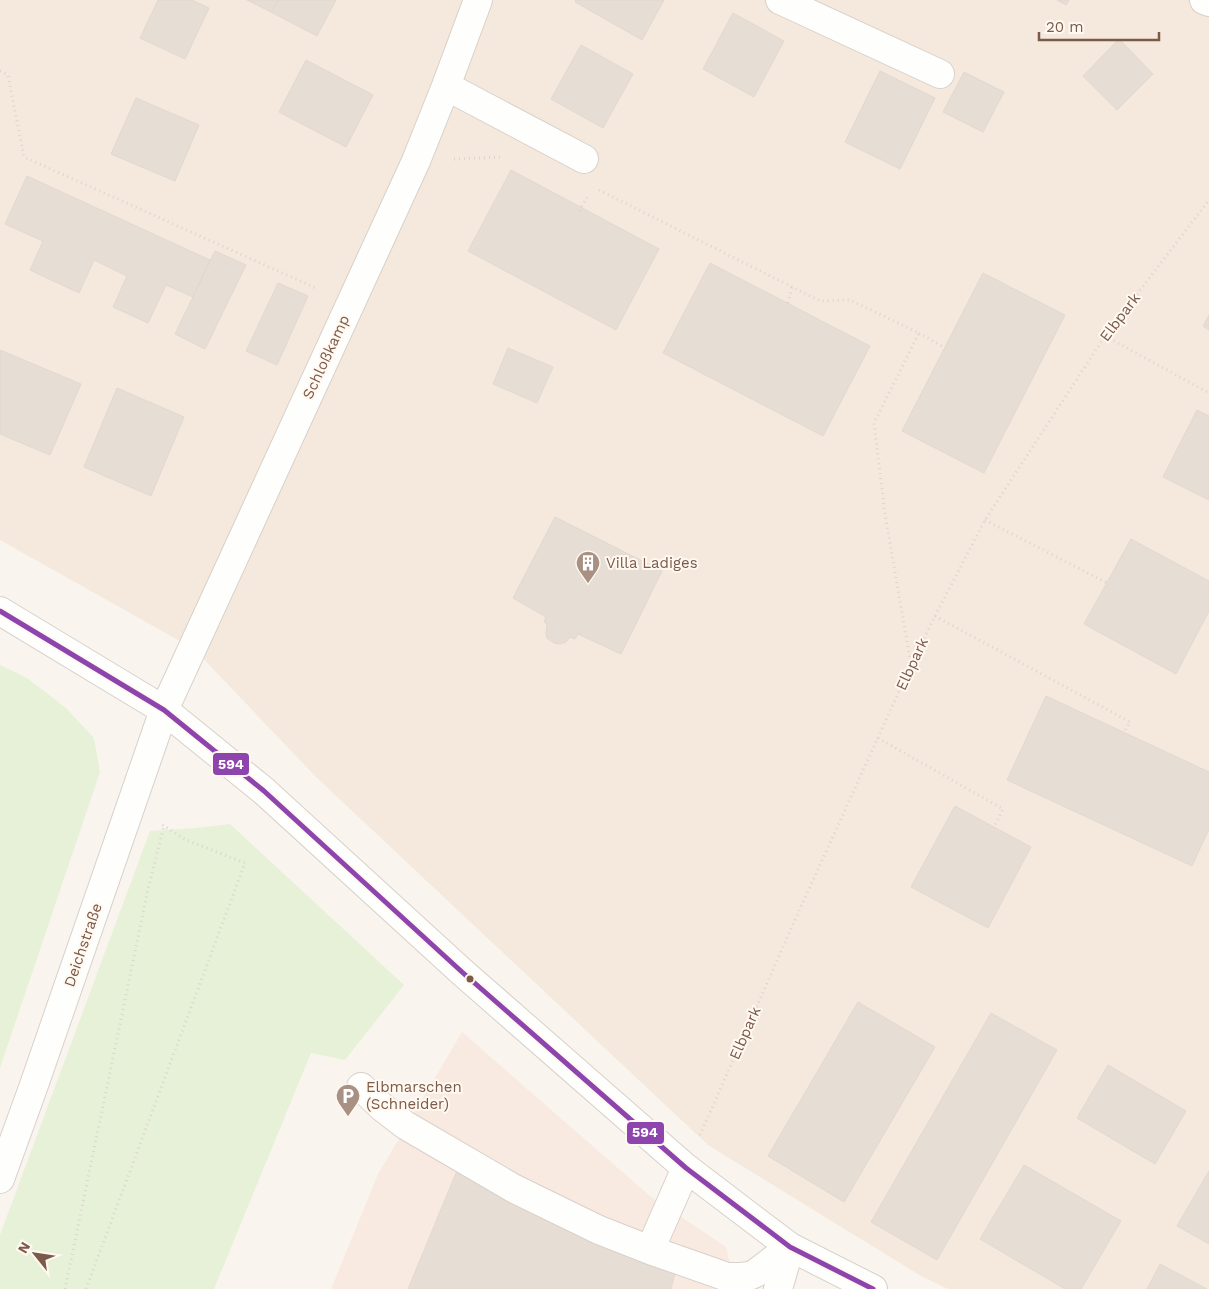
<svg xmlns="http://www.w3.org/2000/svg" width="1209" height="1289" font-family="'Work Sans',sans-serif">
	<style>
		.residential { fill: #f4e9dc }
		.commercial { fill: #f9eae1 }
		.green { fill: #e6f1d7 }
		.building { fill: #e6ddd5; stroke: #e3d8cf }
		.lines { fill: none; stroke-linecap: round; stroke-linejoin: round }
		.minor-casing { stroke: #d8d0ca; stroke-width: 30 }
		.path { stroke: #dcd4ce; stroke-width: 3; stroke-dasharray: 1 4; stroke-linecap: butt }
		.minor { stroke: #fefefc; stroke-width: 28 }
		.bus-1-casing { stroke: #fff9f1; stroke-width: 9 }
		.bus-1 { stroke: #8e44ad; stroke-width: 5 }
		.bus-dot { fill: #7c5a49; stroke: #fff9f1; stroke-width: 2 }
		.labels { text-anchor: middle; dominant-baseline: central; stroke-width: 4; stroke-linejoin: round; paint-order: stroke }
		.street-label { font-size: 15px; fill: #7c5a49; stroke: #fff9f1 }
		.poi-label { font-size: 15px; fill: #7c5a49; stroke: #fff9f1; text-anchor: start }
		.line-badge { stroke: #fff9f1; stroke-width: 2 }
		.badge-label { font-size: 14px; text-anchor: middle; font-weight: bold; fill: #fff }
	</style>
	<rect width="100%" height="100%" fill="#f9f5ee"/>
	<path class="residential" d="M0,0H1209V1289H948L921,1276L708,1145L317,778L194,649L0,540Z"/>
	<path class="commercial" d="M462,1032L650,1196L726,1247L736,1289H331L378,1174Z"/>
	<path class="green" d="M0,665L27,678L66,708L94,738L100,772L0,1068Z
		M230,824L404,985L345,1060L311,1053L214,1289H0V1235L150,831L196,828Z"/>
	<path class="building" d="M158,0H192L209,8L185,59L140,38Z
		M247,0H278L271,12Z
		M278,0H336L317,36L271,12Z
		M576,0H664L642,40L575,2Z
		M1057,0H1069L1066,5Z
		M733,13L784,41L754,97L703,69Z
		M1119,39L1153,74L1117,110L1083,76Z
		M581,45L633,74L603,128L551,99Z
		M306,60L373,95L346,147L279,112Z
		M880,71L935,98L900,169L845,142Z
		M964,72L1004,92L983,132L943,112Z
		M136,98L199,125L175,181L111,154Z
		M511,170L659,249L616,330L468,251Z
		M27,176L210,260L193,297L166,285L148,323L113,307L127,276L94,260L79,293L30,270L43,241L5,224Z
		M215,251L246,265L205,349L175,334Z
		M710,263L870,346L823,436L663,353Z
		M983,273L1065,315L984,473L902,431Z
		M278,283L308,296L277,365L246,351Z
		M1209,315V330L1203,326Z
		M508,348L553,367L537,403L493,384Z
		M0,350L81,384L50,455L0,434Z
		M117,388L184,417L151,496L84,467Z
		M1197,410L1209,416V500L1163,477Z
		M555,517L662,571L621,654L578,634L575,639L570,637L566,642L560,644L554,643L547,638L546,633L547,624L544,622L546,617L513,598Z
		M1131,539L1209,581V611L1176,674L1084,624Z
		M1046,696L1209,772V829L1192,866L1007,780Z
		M955,806L1031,847L988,928L911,887Z
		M858,1002L935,1047L844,1202L768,1156Z
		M991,1013L1057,1050L937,1260L871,1222Z
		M1108,1065L1186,1111L1155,1164L1077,1118Z
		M1024,1165L1121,1221L1081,1289H1065L980,1239Z
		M1209,1171V1244L1177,1226Z
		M456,1173L640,1250L675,1273L671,1289H408Z
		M1160,1264L1207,1289H1147Z"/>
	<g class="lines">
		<defs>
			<path id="minor" d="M780,0L940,74
				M1204,0L1209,2
				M446,86L584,159
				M0,611L164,710L264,791L462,972L686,1168L790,1247L873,1289
				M361,1087L383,1108L405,1125L513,1188L599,1230L650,1250L686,1168
				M0,1179L34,1085L164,710L416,161L446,86L478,0
				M650,1250L727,1277H741L749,1276L756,1273L790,1247
				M778,1289L790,1247"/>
		</defs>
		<use href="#minor" class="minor-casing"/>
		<path class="path" d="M0,71L8,75L24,157L318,289
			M454,159L503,157
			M599,190L820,301L850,300L919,333L874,423L885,514L911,665
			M579,211L589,194
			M788,303L792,287
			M919,333L945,348
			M1105,336L1209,393
			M985,520L1107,583
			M935,616L1130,722L1124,732
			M878,738L1003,809L994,827
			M700,1135L794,922L911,665L935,616L985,520L1105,336L1209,200
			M65,1289L148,889L164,826
			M86,1289L245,863L186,840L161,824"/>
		<use href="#minor" class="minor"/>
		<defs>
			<path id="bus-1" d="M0,611L164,710L264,791L462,972L686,1168L790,1247L873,1289"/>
		</defs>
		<use href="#bus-1" class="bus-1-casing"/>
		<use href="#bus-1" class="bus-1"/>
	</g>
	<defs>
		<symbol id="building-pin" viewBox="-11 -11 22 30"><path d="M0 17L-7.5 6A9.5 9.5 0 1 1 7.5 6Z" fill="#a89083" stroke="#fff9f1"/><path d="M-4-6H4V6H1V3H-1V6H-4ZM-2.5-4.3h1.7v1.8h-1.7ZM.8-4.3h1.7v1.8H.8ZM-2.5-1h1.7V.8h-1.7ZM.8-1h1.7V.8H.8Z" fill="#fff"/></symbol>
		<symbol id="parking-pin" viewBox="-11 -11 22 30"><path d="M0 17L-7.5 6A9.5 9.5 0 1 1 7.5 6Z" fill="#a89083" stroke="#fff9f1"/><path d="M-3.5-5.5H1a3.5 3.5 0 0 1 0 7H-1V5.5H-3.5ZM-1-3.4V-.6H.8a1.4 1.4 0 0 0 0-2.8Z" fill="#fff"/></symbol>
	</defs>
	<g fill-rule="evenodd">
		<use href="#building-pin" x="574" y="549" width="28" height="38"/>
		<use href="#parking-pin" x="334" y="1082" width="28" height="38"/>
	</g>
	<circle class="bus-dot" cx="470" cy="979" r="4.5"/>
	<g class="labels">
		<g class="street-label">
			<text transform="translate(1120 317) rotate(-53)">Elbpark</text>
			<text transform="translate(326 357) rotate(-65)">Schloßkamp</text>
			<text transform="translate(912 664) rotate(-65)">Elbpark</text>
			<text transform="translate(83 945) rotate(-71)">Deichstraße</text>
			<text transform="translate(745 1033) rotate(-66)">Elbpark</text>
		</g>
		<g class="poi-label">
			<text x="606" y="563">Villa Ladiges</text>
			<text x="366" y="1087">Elbmarschen<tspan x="366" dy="17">(Schneider)</tspan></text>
		</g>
	</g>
	<g class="line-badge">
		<rect x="212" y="752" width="38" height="24" rx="5" fill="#8e44ad"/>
		<rect x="626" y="1121" width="39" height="24" rx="5" fill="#8e44ad"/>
	</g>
	<g class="badge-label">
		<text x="231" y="769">594</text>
		<text x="645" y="1137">594</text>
	</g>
	<g transform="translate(35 1254) rotate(300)" stroke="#fff9f1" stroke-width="4" paint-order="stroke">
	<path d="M0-4L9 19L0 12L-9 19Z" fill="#7c5a49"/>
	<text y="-8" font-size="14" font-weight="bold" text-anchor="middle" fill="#7c5a49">N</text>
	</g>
	<path d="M1039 32v8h120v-8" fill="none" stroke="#7c5a49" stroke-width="2.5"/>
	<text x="1046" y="32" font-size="15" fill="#7c5a49" stroke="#fff9f1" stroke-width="4" paint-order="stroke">20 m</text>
</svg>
